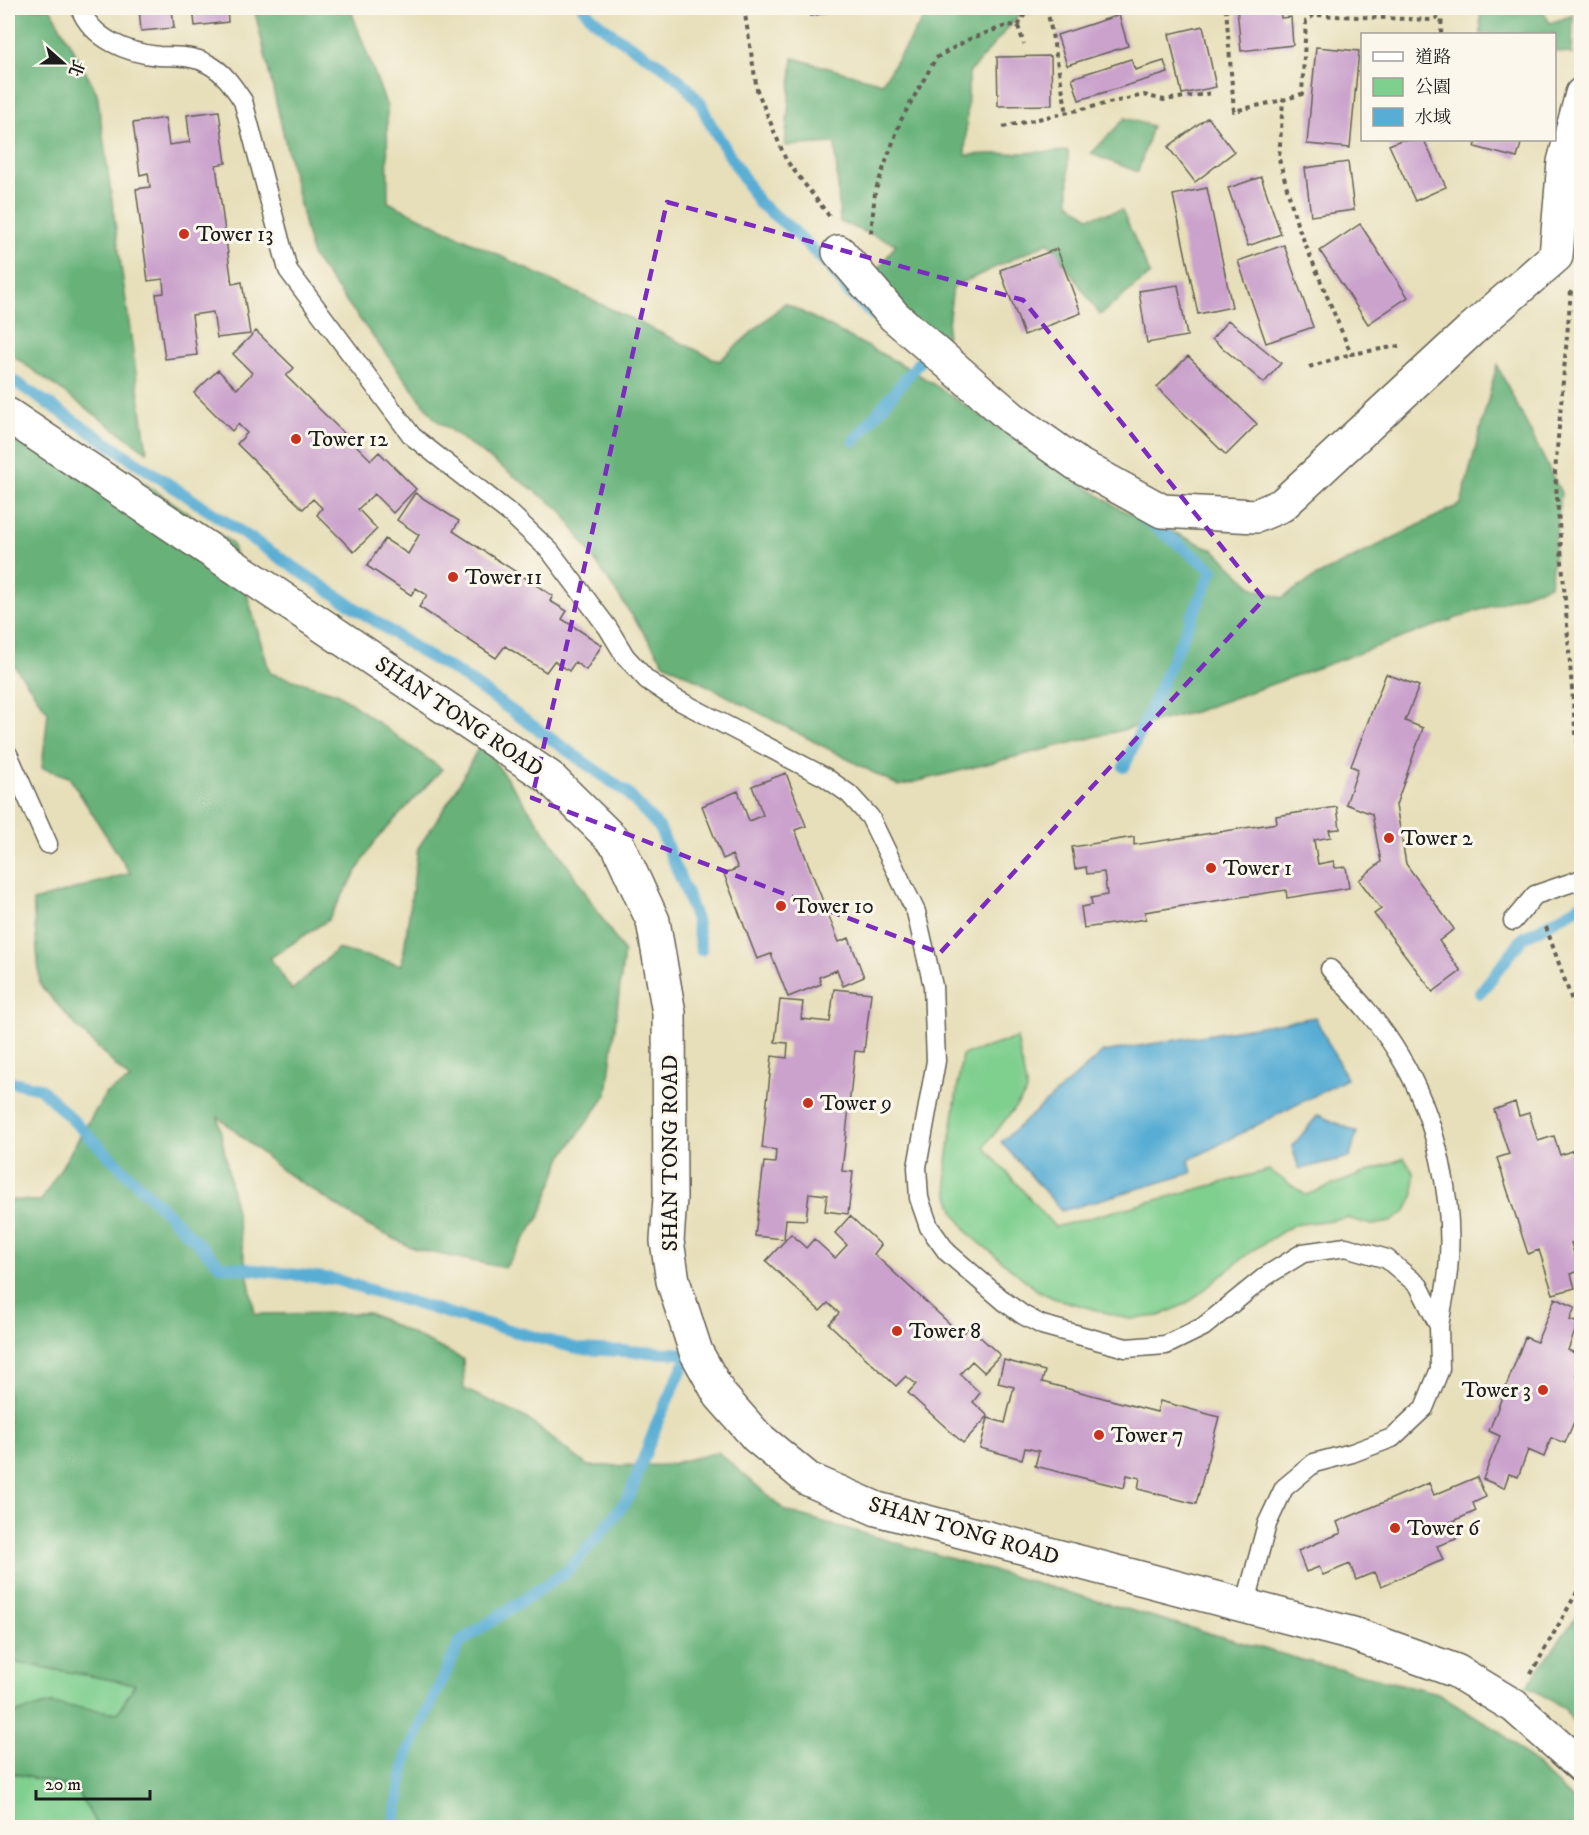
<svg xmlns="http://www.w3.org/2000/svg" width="1589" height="1835" font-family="'IM FELL DW Pica','Noto Serif TC',serif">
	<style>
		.green { fill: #7fcf8f; stroke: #4e7656; stroke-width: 1.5 }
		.forest { fill: #67b27a; stroke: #42674b; stroke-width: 1.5 }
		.water { fill: #58add4; stroke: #3a6478; stroke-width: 1.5 }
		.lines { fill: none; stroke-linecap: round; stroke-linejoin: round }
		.stream { stroke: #58add4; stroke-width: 12 }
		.building { fill: #caa2cc }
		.lane-casing { stroke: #636053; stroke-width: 21 }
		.street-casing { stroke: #636053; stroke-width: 36 }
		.path { stroke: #636053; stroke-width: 4; stroke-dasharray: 4.5 4.5; stroke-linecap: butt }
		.lane { stroke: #fff; stroke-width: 18 }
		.street { stroke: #fff; stroke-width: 33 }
		.marked { fill: none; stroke: #7b2cbf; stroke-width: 4.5; stroke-dasharray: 12 8; stroke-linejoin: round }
		.poi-dot { fill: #c8321e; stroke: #fbf7ec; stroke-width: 2 }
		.labels { text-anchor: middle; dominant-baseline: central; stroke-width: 6; stroke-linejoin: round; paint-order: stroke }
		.poi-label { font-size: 22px; fill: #1c1c1c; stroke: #fbf7ec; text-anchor: start }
		.street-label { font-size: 22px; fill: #1c1c1c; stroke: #fbf7ec }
	</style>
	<rect width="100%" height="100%" fill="#fbf7ec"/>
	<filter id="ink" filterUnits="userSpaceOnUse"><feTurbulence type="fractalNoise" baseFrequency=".0167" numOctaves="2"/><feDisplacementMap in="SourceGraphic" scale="12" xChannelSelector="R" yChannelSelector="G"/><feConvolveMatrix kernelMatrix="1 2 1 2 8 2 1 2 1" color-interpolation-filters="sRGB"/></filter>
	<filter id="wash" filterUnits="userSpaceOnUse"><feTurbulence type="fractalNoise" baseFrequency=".008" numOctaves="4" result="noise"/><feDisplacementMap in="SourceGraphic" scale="24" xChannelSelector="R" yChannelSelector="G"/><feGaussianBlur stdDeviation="1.35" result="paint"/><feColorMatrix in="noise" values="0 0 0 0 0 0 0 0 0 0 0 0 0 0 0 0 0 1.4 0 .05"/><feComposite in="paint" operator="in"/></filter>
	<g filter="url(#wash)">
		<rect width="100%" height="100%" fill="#e7dfba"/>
		<path class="green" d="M1017,1038L1027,1092L984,1147L1055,1227L1269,1170L1306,1195L1404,1158L1414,1174V1194L1406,1211L1391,1222L1372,1225L1347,1218L1293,1225L1250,1252L1188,1303L1159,1316L1129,1319L1053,1298L1037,1290L968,1233L955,1213L948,1192L946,1168L962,1055Z
			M8,1661L135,1684L118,1713L51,1704L8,1715Z
			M8,1772L77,1789L98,1827H8Z"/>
		<path class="forest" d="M8,8H50L97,93L147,452L8,352Z
			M254,8H350L387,107L388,202L719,361L785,303L912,370L1120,509L1214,550L1255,589L1282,598L1315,577L1461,504L1497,365L1561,493L1550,585L1194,712L899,786L664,663L561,510L435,419L312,256Z
			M930,8H1054L1019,15L969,73L965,155L1068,151L1069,202L1089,217L1122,210L1150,274L1100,315L1049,242L953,287L945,346L863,292L896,244L840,222L835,143L785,146L793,58L882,83Z
			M1480,8H1541L1550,23L1573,15L1572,54L1555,51L1554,34H1481Z
			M1125,118L1152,126L1138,172L1091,154Z
			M8,429L78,438L232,543L270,673L337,693L442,769L374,842L328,920L270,958L292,990L337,949L402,965L418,848L453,795L481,743L553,843L624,952L607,1094L562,1157L540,1216L505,1268L415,1249L368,1226L283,1171L218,1117L255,1314L369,1313L463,1359L464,1389L526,1418L588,1466L666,1465L718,1452L786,1511L1306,1661L1438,1693L1501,1732L1581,1807V1827H98L76,1789L8,1772V1715L51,1704L118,1713L135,1684L8,1661V1200L41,1201L106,1093L130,1080L78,1028L40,985L33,901L130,873L69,777L42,768L48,712L8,657Z
			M1581,1610V1734L1564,1708L1527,1686Z"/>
		<path class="water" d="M1315,1017L1347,1079L1189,1160L1192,1173L1062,1211L1001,1142L1103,1052Z
			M1318,1115L1357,1132L1350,1157L1299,1169L1292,1147Z"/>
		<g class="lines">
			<path class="stream" d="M583,8L593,19L615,36L664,67L684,84L701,104L708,120L759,203L794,231L832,269L850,294L875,316
				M8,377L426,655L457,672L626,792L659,827L685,889L696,920L701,950
				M854,441L926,354
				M1124,767L1213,570L1141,516
				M1480,993L1523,938L1582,905
				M8,1081L40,1088L221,1266L333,1279L461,1317L579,1349L689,1354L659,1418L629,1497L602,1532L567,1571L460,1642L407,1755L393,1828"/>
		</g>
		<g id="blocks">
			<path class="building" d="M139,8H172L174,28L141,31Z
				M193,8H227L228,22L195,26Z
				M808,8H845L811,16Z
				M1237,8H1280L1281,18L1291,17L1293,45L1241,51Z
				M1119,15L1128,46L1067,65L1057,35Z
				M1203,26L1216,87L1182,94L1169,34Z
				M1316,47L1359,51L1350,148L1307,144Z
				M1051,56L1052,105L998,106L997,57Z
				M1131,59L1135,70L1164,61L1168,73L1079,100L1072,78Z
				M219,111L226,163L216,165L232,284L242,282L250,334L217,338L213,312L192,315L197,355L165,359L156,294L164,293L163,279L148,281L136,189L150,187L148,173L140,175L133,123L165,118L169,145L190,142L187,115Z
				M1208,117L1234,152L1195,182L1168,147Z
				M1401,140H1424L1446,187L1415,201L1389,145Z
				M1477,140H1522L1517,158L1475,147Z
				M1348,162L1354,210L1311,216L1305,168Z
				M1261,177L1281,234L1248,246L1228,188Z
				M1207,188L1232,307L1198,314L1173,195Z
				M1360,224L1408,297L1368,324L1320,251Z
				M1284,245L1313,327L1266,343L1238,261Z
				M1057,249L1081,313L1024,335L1000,270Z
				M1178,285L1187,336L1147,343L1139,291Z
				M1228,320L1281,363L1264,383L1212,339Z
				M256,331L294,368L286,376L371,460L379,452L416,489L393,513L374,494L358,509L377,529L354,552L317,515L322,508L313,499L303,509L237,444L247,433L238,424L232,431L194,393L218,370L237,389L252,373L233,354Z
				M1188,356L1257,424L1226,455L1157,387Z
				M415,493L459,521L453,531L553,596L550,601L567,611L562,619L602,645L586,670L575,662L569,671L554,661L546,672L505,646L496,658L419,607L427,595L416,588L411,595L367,566L385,539L408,554L419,535L397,520Z
				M1386,674L1419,686L1405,721L1423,728L1396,805L1406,864L1454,929L1439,941L1461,971L1433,992L1374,914L1381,909L1359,880L1381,862L1372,814L1346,804L1358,769L1351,766Z
				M786,773L806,826L795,830L839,942L849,938L864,977L843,986L837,970L819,977L821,984L788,997L771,954L757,959L724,874L738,868L732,855L723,859L702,806L738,791L749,821L763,815L752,786Z
				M1337,807L1340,829L1329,830L1331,837L1314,840L1318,864L1334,861L1335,868L1346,867L1349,888L1287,898L1286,890L1145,912L1146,919L1084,928L1081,907L1092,905L1091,898L1107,895L1104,872L1087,874L1086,867L1075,869L1072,847L1134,837V845L1277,823L1276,816Z
				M834,989L871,993L864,1052L855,1051L842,1171L853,1172L848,1214L825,1211L827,1195L809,1193L806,1220L786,1219L784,1239L755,1236L764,1162L775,1163L776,1150L762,1148L772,1056L787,1058L788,1043L775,1042L780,1000L803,1002L801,1019L830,1022Z
				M1515,1102L1519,1116L1529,1113L1538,1141L1554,1136L1560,1155L1574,1150L1582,1174V1239L1571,1243L1579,1271L1571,1274L1575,1288L1553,1294L1539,1250L1528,1254L1497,1158L1509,1154L1494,1110Z
				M850,1216L881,1245L874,1254L962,1335L969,1327L1000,1355L984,1372L972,1361L960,1374L980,1393L973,1402L988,1416L963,1443L908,1393L916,1384L906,1376L896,1386L829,1324L839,1313L828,1303L820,1311L766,1261L791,1234L806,1248L814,1239L835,1258L847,1245L835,1233Z
				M1555,1298L1575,1307L1570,1320L1578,1323L1568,1350L1582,1356V1362L1576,1375L1582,1377V1403L1565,1443L1551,1438L1544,1457L1528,1450L1518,1477L1509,1474L1504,1488L1483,1479L1500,1436L1489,1431L1525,1337L1537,1342Z
				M1004,1360L1045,1371L1042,1382L1157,1412L1160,1401L1219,1417L1196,1504L1138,1489L1140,1478L1127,1475L1124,1488L1035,1466L1039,1451L1025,1448L1022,1459L980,1448L988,1418L1005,1423L1014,1387L998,1383Z
				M1477,1477L1486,1497L1473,1503L1476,1511L1449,1523L1456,1539L1437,1546L1443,1560L1381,1586L1375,1572L1356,1580L1350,1564L1323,1575L1319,1567L1306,1572L1298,1551L1341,1533L1337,1522L1429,1483L1434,1495Z"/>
		</g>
	</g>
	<g filter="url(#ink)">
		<use href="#blocks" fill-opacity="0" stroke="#636053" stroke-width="1.5"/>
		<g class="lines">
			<defs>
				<path id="lane" d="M80,8C92,39 127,53 159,56C176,57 192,55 208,64C224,72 233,86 243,101L288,270L412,436L512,515L550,551L608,628L625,656L647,680L674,698L825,777L849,794L870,817L916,912L933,986L936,1061L917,1167L919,1198L929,1227L947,1252L1005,1302L1023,1315L1042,1325L1126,1348L1166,1345L1203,1327L1266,1276L1303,1253L1346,1247L1387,1259L1419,1286L1439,1326L1440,1369L1424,1408L1392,1438L1352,1453L1314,1463L1284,1488L1267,1524L1245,1606
					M8,754L48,844
					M1513,921L1535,895L1582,879
					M1330,969C1355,996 1380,1023 1399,1055C1436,1115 1455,1201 1448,1271C1446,1289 1442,1308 1439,1326"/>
				<path id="street" d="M839,252L894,316L1013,419L1077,464L1162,511L1256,516L1282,505L1471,330L1556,256L1564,162L1582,94
					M8,415L549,777L618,845L653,921L669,1013L670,1198L667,1241L673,1281L696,1352L720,1395L757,1437L808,1479L877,1509L1353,1634L1456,1671L1514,1706L1582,1766"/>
			</defs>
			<use href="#lane" class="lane-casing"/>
			<use href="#street" class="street-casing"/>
			<path class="path" d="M744,8L757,90L786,160L830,217
				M1047,8L1067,113
				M1226,8L1234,111L1283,100
				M1018,26L1024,44
				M1441,34L1442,8
				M1003,127L1144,95L1164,100L1213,93
				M871,233L875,192L901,120L936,58L967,40L1008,25L1018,26L1028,8
				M1571,291L1555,472L1575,727L1582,766
				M1399,346L1351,354L1297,224L1279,159L1283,100L1302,94L1306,21L1314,15L1431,20L1442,16
				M1309,367L1351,354
				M1546,927L1582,1029
				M1531,1674L1582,1583"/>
			<use href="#lane" class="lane"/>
			<use href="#street" class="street"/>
		</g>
	</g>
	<path class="marked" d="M667,202L1023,300L1264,599L940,953L532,798Z"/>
	<g class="poi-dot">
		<circle cx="184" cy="234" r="6"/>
		<circle cx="296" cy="439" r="6"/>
		<circle cx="453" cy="577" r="6"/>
		<circle cx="1389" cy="838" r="6"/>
		<circle cx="1211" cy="868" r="6"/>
		<circle cx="781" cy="906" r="6"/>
		<circle cx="808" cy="1103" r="6"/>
		<circle cx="897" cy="1331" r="6"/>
		<circle cx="1543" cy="1390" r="6"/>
		<circle cx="1099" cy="1435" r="6"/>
		<circle cx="1395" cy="1528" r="6"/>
	</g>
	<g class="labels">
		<g class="poi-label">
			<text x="196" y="234">Tower 13</text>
			<text x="308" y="439">Tower 12</text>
			<text x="465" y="577">Tower 11</text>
			<text x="1401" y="838">Tower 2</text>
			<text x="1223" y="868">Tower 1</text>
			<text x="793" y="906">Tower 10</text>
			<text x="820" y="1103">Tower 9</text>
			<text x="909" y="1331">Tower 8</text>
			<text x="1531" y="1390" text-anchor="end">Tower 3</text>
			<text x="1111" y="1435">Tower 7</text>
			<text x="1407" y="1528">Tower 6</text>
		</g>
		<g class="street-label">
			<text transform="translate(459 717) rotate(34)">SHAN TONG ROAD</text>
			<text transform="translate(670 1153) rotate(-90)">SHAN TONG ROAD</text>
			<text transform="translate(964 1531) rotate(16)">SHAN TONG ROAD</text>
		</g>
	</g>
	<rect width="1589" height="1835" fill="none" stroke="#fbf7ec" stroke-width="30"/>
	<rect x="1361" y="33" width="195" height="108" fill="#fbf7ec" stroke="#a29f99" stroke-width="1.5"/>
	<rect x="1373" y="52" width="30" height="9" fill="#ffffff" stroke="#a29f99" stroke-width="1.5"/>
	<text x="1415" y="63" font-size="18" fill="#1c1c1c">道路</text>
	<rect x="1373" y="78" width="30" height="18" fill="#7fcf8f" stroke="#a29f99" stroke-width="1.5"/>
	<text x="1415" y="93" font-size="18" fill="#1c1c1c">公園</text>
	<rect x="1373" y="108" width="30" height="18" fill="#58add4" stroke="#a29f99" stroke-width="1.5"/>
	<text x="1415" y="123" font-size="18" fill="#1c1c1c">水域</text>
	<g transform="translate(63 63) rotate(111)" stroke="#fbf7ec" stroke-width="4.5" paint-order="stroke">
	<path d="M0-4.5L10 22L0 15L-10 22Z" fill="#1c1c1c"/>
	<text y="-9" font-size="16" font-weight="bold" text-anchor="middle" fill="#1c1c1c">北</text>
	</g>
	<path d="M36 1790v9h114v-9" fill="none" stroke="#1c1c1c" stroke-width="3"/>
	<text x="45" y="1790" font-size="18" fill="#1c1c1c" stroke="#fbf7ec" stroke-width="4.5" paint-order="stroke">20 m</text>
</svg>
